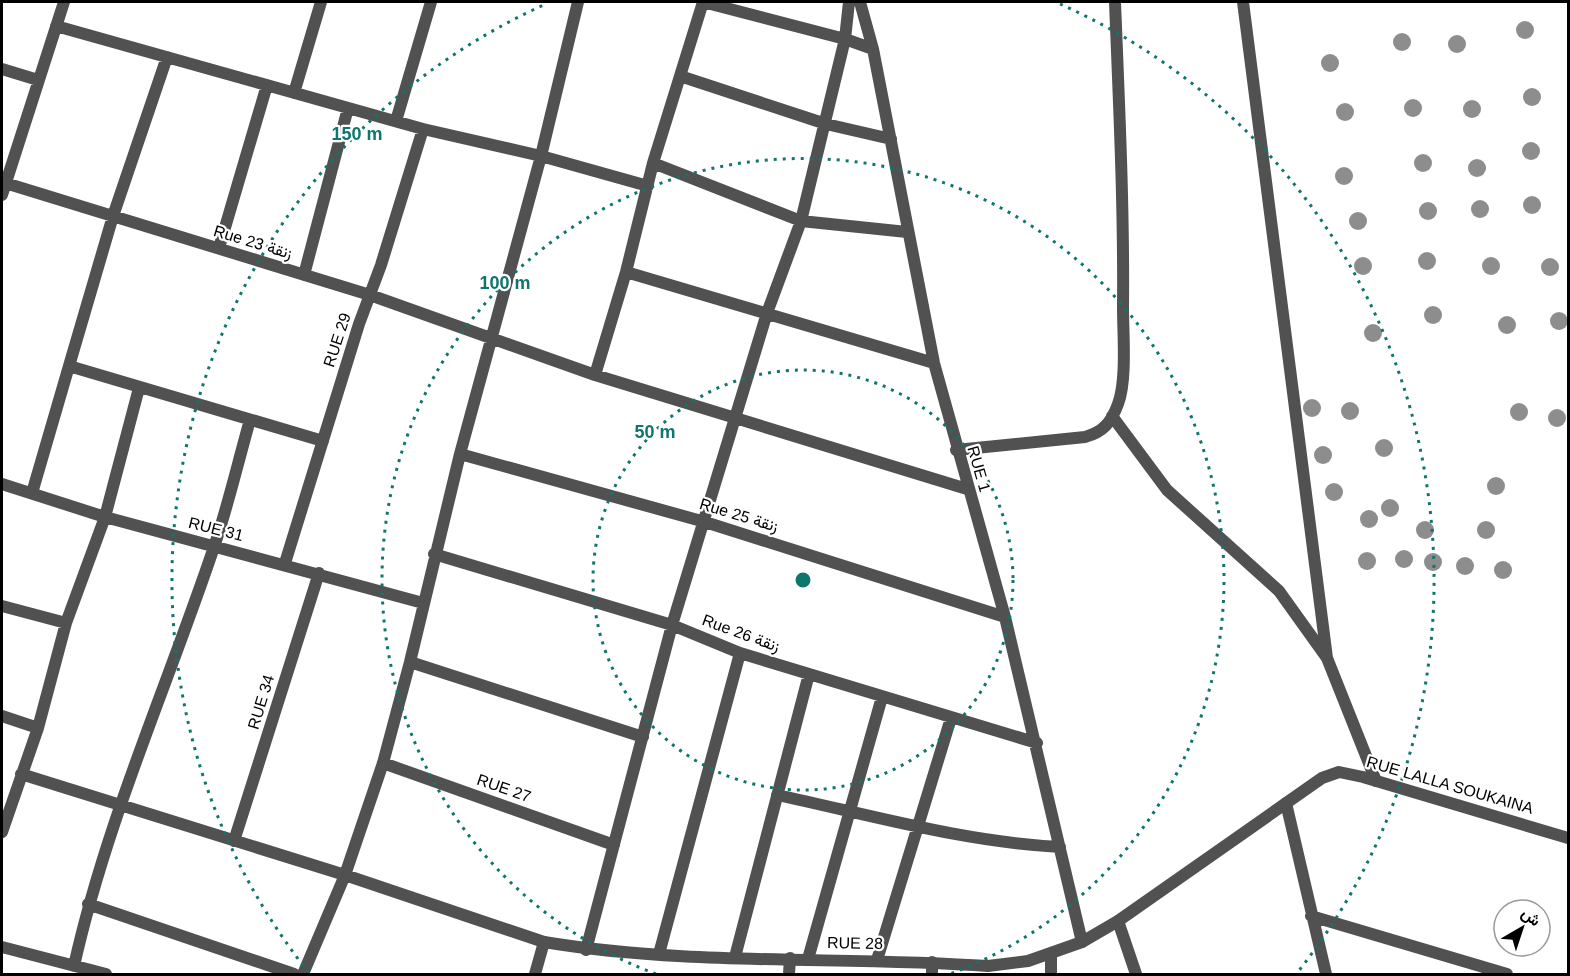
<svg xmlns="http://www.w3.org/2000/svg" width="1570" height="976" font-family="Arial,Vazirmatn,sans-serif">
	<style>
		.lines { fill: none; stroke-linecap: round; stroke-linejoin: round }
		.service { stroke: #515151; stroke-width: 12 }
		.minor { stroke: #515151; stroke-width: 12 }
		.tertiary { stroke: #515151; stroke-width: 12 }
		.tree { fill: #8d8d8d }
		.ring { fill: none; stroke: #0f766e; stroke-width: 3; stroke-dasharray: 3 6 }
		.labels { text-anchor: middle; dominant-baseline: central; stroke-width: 4.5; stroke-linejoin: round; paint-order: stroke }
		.street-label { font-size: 16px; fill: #000; stroke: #fff }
		.centre { fill: #0f766e; stroke: #fff; stroke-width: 3 }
		.ring-label { font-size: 18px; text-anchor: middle; font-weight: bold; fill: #0f766e; stroke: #fff; stroke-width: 4.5; stroke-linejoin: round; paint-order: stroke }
	</style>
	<rect width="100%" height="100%" fill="#fff"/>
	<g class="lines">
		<path class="service" d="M1243,2L1327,658
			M1112,416L1167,490L1279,591L1327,658L1376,781
			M956,450L1085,437C1103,432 1111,423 1118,404C1127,380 1123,335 1123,308C1124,206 1119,104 1115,2"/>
		<path class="minor" d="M703,2L845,39L873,49
			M860,2L873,49L934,363L1005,617L1082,942
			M56,26L423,129L541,156L648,186
			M2,69L38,80
			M680,76L826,124L891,139
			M294,93L321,2
			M396,121L431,2
			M653,163L801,221L907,232
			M2,182L370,295L595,375L967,489
			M2,195L64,2
			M219,248L267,85
			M626,272L934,363
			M304,275L348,108
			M69,366L113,216L167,57
			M595,375L626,272L653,163L703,2
			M460,454L705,522L1005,617
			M2,484L105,517L423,603
			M32,493L69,366L323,441
			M434,554L672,625L740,653L1037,743
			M285,563L359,324L381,265L423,129
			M2,606L66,623
			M410,662L643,737
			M2,716L38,728
			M383,763L614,845
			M21,774L345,875L544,942
			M777,795C871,815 963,842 1060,847
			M1286,803L1326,974
			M2,832L38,728L66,623L105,517L139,388
			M234,841L319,573
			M88,904L294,974
			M1311,916L1507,974
			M1118,921L1136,974
			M2,947L106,974
			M586,950L672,625L767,313L801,221L845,39L849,2
			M659,954L740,653
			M735,957L809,674
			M808,959L882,697
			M877,960L951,718
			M932,962V974
			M74,966C106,822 167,687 214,547C228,506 238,462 250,420
			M303,974L345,875L383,763L410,662L460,454L541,156L578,2
			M789,974L790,958
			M1051,974V954"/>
		<path class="tertiary" d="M535,974L544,942C689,966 841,956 988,966L1028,961L1082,942L1118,921L1322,778L1339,772L1363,777L1568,838"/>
	</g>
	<g class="tree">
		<circle cx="1525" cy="30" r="9"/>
		<circle cx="1402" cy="42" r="9"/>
		<circle cx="1457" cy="44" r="9"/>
		<circle cx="1330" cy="63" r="9"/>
		<circle cx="1532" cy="97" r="9"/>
		<circle cx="1413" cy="108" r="9"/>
		<circle cx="1472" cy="109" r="9"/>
		<circle cx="1345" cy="112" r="9"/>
		<circle cx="1531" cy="151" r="9"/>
		<circle cx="1423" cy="163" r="9"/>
		<circle cx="1477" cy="168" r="9"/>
		<circle cx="1344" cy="176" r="9"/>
		<circle cx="1532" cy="205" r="9"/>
		<circle cx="1480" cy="209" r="9"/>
		<circle cx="1428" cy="211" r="9"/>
		<circle cx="1358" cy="221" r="9"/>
		<circle cx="1427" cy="261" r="9"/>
		<circle cx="1363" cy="266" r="9"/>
		<circle cx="1491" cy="266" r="9"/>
		<circle cx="1550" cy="267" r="9"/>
		<circle cx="1433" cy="315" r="9"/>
		<circle cx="1559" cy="321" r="9"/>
		<circle cx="1507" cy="325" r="9"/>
		<circle cx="1373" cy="333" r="9"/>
		<circle cx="1312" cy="408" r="9"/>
		<circle cx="1350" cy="411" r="9"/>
		<circle cx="1519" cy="412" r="9"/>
		<circle cx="1557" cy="418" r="9"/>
		<circle cx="1384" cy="448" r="9"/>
		<circle cx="1323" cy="455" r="9"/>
		<circle cx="1496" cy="486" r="9"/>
		<circle cx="1334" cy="492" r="9"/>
		<circle cx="1390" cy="508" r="9"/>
		<circle cx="1369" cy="519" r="9"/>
		<circle cx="1425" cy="530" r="9"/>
		<circle cx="1486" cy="530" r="9"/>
		<circle cx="1404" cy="559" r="9"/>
		<circle cx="1367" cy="561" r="9"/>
		<circle cx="1433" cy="562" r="9"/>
		<circle cx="1465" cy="566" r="9"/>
		<circle cx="1503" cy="570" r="9"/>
	</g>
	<g class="ring">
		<circle cx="803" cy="580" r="210"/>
		<path d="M656 974A421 421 0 1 1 950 974"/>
		<path d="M309 973A631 631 0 0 1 546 4M1060 4A631 631 0 0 1 1297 973"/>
	</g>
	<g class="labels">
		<g class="street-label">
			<text transform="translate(253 242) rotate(17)">Rue 23 زنقة</text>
			<text transform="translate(337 340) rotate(-72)">RUE 29</text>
			<text transform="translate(979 469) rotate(74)">RUE 1</text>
			<text transform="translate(739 515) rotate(17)">Rue 25 زنقة</text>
			<text transform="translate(216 529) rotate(14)">RUE 31</text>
			<text transform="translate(741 633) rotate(20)">Rue 26 زنقة</text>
			<text transform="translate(261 702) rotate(-73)">RUE 34</text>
			<text transform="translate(1450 785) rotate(16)">RUE LALLA SOUKAINA</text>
			<text transform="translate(504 788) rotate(19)">RUE 27</text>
			<text transform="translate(855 943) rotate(1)">RUE 28</text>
		</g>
	</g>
	<circle cx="803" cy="580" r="9" class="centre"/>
	<g class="ring-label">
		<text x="357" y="140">150 m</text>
		<text x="505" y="289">100 m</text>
		<text x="655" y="438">50 m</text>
	</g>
	<rect width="1570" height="976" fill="none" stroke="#000000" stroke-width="6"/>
	<g transform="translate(1522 928) rotate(39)"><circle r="28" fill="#ffffff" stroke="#999999" stroke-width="1.5"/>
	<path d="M0-4.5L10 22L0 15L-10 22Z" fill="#000000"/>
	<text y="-9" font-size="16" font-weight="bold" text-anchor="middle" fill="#000000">ش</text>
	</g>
</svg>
